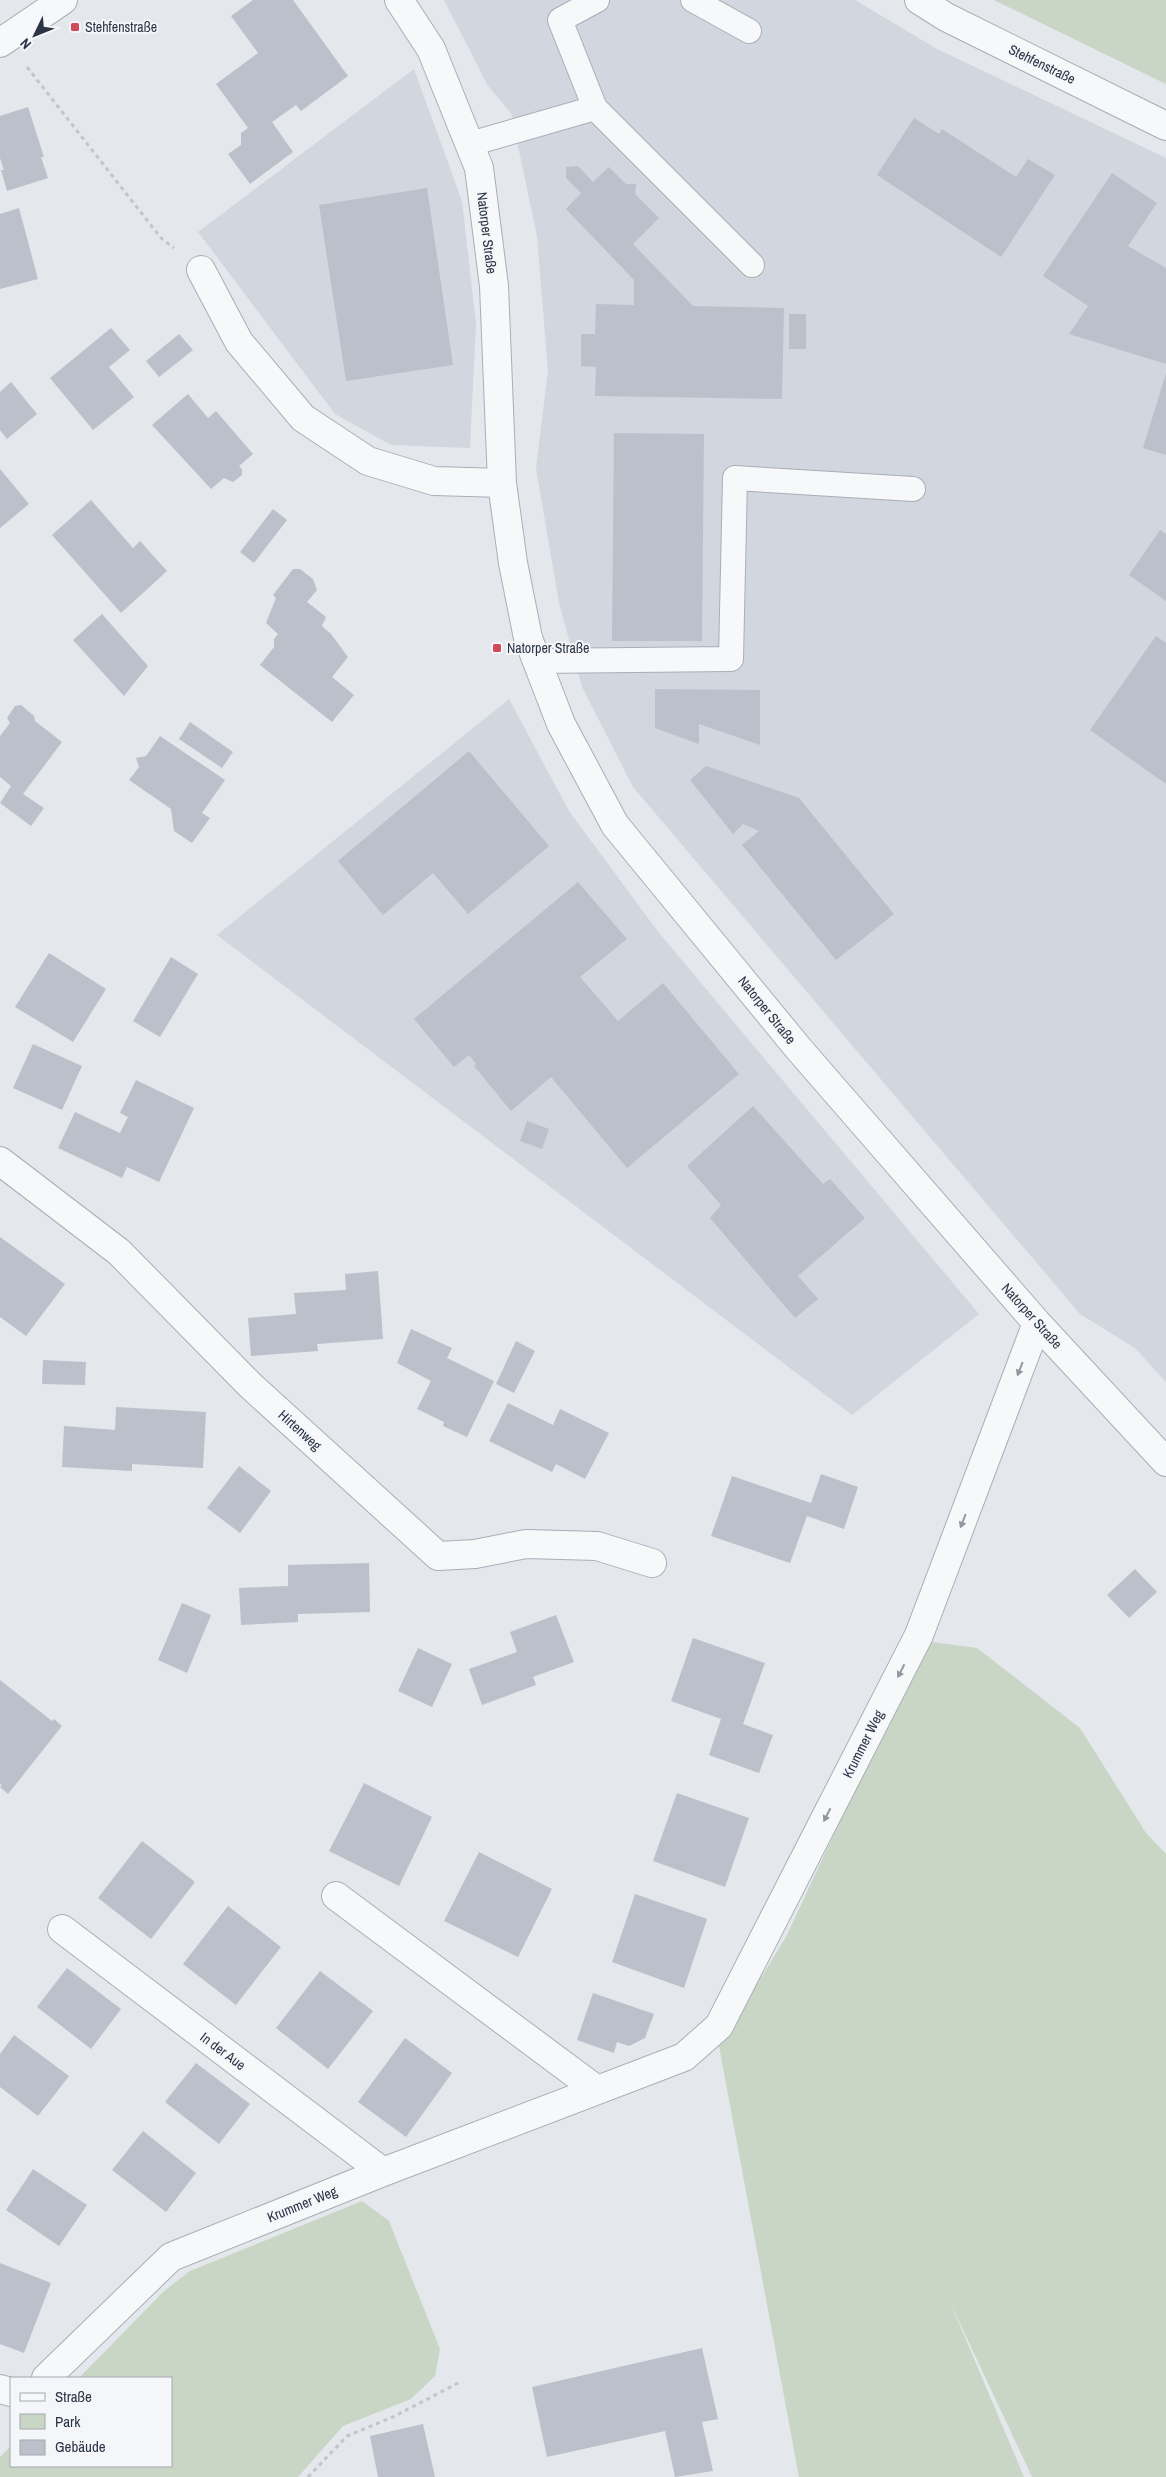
<svg xmlns="http://www.w3.org/2000/svg" width="1166" height="2477" font-family="'Archivo Narrow',sans-serif">
	<style>
		.built { fill: #d2d6de }
		.green { fill: #c9d6c5 }
		.building { fill: #bbc0ca }
		.lines { fill: none; stroke-linecap: round; stroke-linejoin: round }
		.service-casing { stroke: #a9aeb7; stroke-width: 26 }
		.minor-casing { stroke: #a9aeb7; stroke-width: 30 }
		.path { stroke: #c2c5cb; stroke-width: 3; stroke-dasharray: 4 4; stroke-linecap: butt }
		.service { stroke: #f7f8fa; stroke-width: 24 }
		.minor { stroke: #f7f8fa; stroke-width: 28 }
		.oneway { fill: #9196a0 }
		.poi-dot { fill: #d1495b; stroke: #f4f6f9; stroke-width: 2 }
		.labels { text-anchor: middle; dominant-baseline: central; stroke-width: 4; stroke-linejoin: round; paint-order: stroke }
		.poi-label { font-size: 14px; fill: #2b3445; stroke: #f4f6f9; text-anchor: start }
		.street-label { font-size: 14px; fill: #2b3445; stroke: #f4f6f9 }
	</style>
	<rect width="100%" height="100%" fill="#e4e7ec"/>
	<path class="built" d="M444,0H855L937,49L1166,158V1382L1135,1348L1080,1314L633,787L582,687L559,603L536,468L548,371L537,236L511,113L488,86Z
		M414,69L462,201L476,324L470,448L391,445L335,414L198,232Z
		M509,699L569,811L659,933L979,1314L852,1415L217,935Z"/>
	<path class="green" d="M994,0H1166V84L998,2Z
		M932,1642L977,1648L1080,1728L1146,1833L1166,1854V2477H1032L950,2302L1024,2477H799L719,2046L786,1937L897,1699Z
		M362,2201L389,2221L440,2349L435,2376L411,2399L343,2426L298,2477H0V2457L11,2446V2466H171V2378H79L164,2291L190,2271Z"/>
	<path class="building" d="M253,0H293L348,76L301,111L296,105L272,122L293,152L250,184L228,154L241,145V133L248,128L216,84L258,53L231,16Z
		M28,107L44,157H41L48,178L7,191L1,170H4L0,158V116Z
		M914,118L939,134L942,129L1016,177L1028,159L1055,175L1001,257L877,175Z
		M578,166L593,182L609,167L626,184H636L635,194L659,218L633,244L693,306L784,308L782,399L595,396L596,367L581,366V334H595L596,304L634,305V280L566,209L581,193L566,178V167Z
		M1112,173L1157,203L1128,246L1166,268V364L1069,334L1088,306L1043,276Z
		M427,188L453,365L346,381L319,205Z
		M19,208L38,279L0,289V214Z
		M789,314H806V349H789Z
		M111,328L130,350L109,367L134,397L93,430L50,378Z
		M179,334L193,350L159,377L146,361Z
		M1166,373V455L1143,448Z
		M11,382L37,414L7,439L0,430V392Z
		M188,394L208,418L216,411L253,454L239,466L242,469V475L233,482L224,478L211,489L152,425Z
		M614,433L704,434L702,641H612Z
		M0,469L29,504L0,528Z
		M91,500L133,548L140,541L167,571L121,613L52,535Z
		M273,509L287,520L254,563L240,552Z
		M1160,530L1166,534V601L1129,575Z
		M293,569H300L313,579L317,590L307,602L326,617L322,626L331,634L348,657L332,677L354,695L332,722L260,665L274,647V639L278,634L266,623L276,598L273,595Z
		M102,614L148,666L124,696L73,640Z
		M1156,636L1166,643V784L1090,730Z
		M655,689L760,690V745L699,724V744L655,728Z
		M21,705L34,716L35,721L62,742L23,794L44,808L31,826L0,803L11,786L0,777V736L10,723L7,718L15,706Z
		M190,722L233,752L222,768L179,739Z
		M160,736L225,780L202,813L210,818L192,843L174,831L171,809L129,780L139,767L136,758L146,756Z
		M469,751L549,846L468,914L433,873L383,915L338,861Z
		M706,766L799,798L894,914L836,960L742,845L759,831L743,824L733,834L690,780Z
		M578,882L627,939L580,977L618,1021L663,983L739,1074L627,1168L551,1077L511,1111L474,1066L476,1064L469,1055L454,1067L414,1019Z
		M49,953L106,989L73,1042L15,1007Z
		M171,957L198,974L160,1037L133,1021Z
		M33,1044L82,1066L62,1110L13,1088Z
		M136,1080L194,1108L159,1182L127,1167L122,1178L58,1148L75,1112L120,1133L128,1117L120,1113Z
		M753,1106L823,1184L830,1179L865,1218L798,1276L818,1299L795,1318L710,1218L721,1205L687,1166Z
		M527,1121L549,1129L542,1149L520,1141Z
		M0,1237L65,1284L26,1336L0,1317Z
		M378,1271L383,1339L317,1344L318,1351L251,1356L248,1318L296,1314L294,1293L346,1290L345,1274Z
		M411,1329L452,1348L447,1358L494,1381L467,1437L443,1426L444,1422L417,1409L431,1381L397,1363Z
		M516,1341L535,1351L514,1393L496,1384Z
		M43,1360L86,1362L85,1385L42,1384Z
		M508,1403L553,1425L560,1409L609,1433L585,1479L556,1464L552,1472L489,1441Z
		M116,1407L206,1412L203,1468L132,1464V1471L62,1467L64,1426L115,1430Z
		M239,1466L271,1491L240,1533L207,1508Z
		M821,1474L858,1487L844,1529L807,1516L790,1563L711,1536L732,1476L811,1503Z
		M369,1563L370,1612L298,1614V1622L241,1625L239,1588L288,1586V1565Z
		M1135,1569L1157,1592L1129,1618L1107,1595Z
		M182,1603L211,1615L187,1673L158,1660Z
		M556,1615L574,1662L533,1677L536,1685L482,1705L469,1669L517,1652L510,1632Z
		M693,1638L765,1663L743,1724L773,1735L759,1773L709,1755L721,1719L671,1701Z
		M418,1648L452,1664L432,1707L398,1691Z
		M0,1680L52,1721L54,1719L62,1726L8,1794L0,1787L2,1785L0,1784Z
		M364,1783L432,1817L399,1886L329,1851Z
		M677,1793L749,1818L725,1887L653,1861Z
		M142,1841L195,1882L151,1939L98,1898Z
		M479,1852L552,1889L518,1957L444,1921Z
		M635,1894L707,1919L684,1988L612,1962Z
		M228,1906L281,1947L236,2005L183,1964Z
		M67,1968L121,2009L91,2049L37,2007Z
		M320,1971L373,2011L328,2069L276,2028Z
		M593,1993L654,2014L645,2038L629,2046L617,2042L614,2053L577,2040Z
		M14,2035L69,2076L38,2116L0,2087V2054Z
		M405,2038L452,2073L406,2137L358,2102Z
		M196,2063L250,2104L219,2144L165,2102Z
		M143,2131L196,2173L166,2212L112,2170Z
		M33,2169L87,2205L59,2246L6,2210Z
		M0,2263L51,2283L24,2353L0,2344Z
		M702,2348L718,2419L702,2422L713,2471L675,2477L665,2431L547,2457L532,2387Z
		M423,2424L435,2477H378L370,2436Z"/>
	<g class="lines">
		<defs>
			<path id="service" d="M693,0L749,31
				M595,108L560,20L597,0
				M470,144L595,108L752,265
				M535,661L731,659L735,478L913,489"/>
			<path id="minor" d="M399,0L431,49L479,168L494,286L502,483L513,563L528,638L561,724L615,825L798,1048L1037,1323L1166,1462
				M919,0L946,17L1166,126
				M0,43L63,0
				M201,270L239,342L303,418L368,461L434,481L502,483
				M0,1161L119,1252L250,1385L438,1556L475,1554L526,1544L597,1546L652,1563
				M336,1896L597,2090
				M62,1929L383,2172
				M46,2378L171,2257L383,2172L684,2057L719,2026L919,1635L1037,1323
				M0,2389L11,2392"/>
		</defs>
		<use href="#service" class="service-casing"/>
		<use href="#minor" class="minor-casing"/>
		<path class="path" d="M27,67L161,238L174,248
			M308,2477L347,2436L393,2417L462,2381"/>
		<use href="#service" class="service"/>
		<use href="#minor" class="minor"/>
	</g>
	<defs><path id="oneway-solid" d="M-6-.8H1V-3.2L6.5 0L1 3.2V.8H-6Z" transform="scale(1.25)"/></defs>
	<g class="oneway">
		<use href="#oneway-solid" transform="translate(1020 1369) rotate(111)"/>
		<use href="#oneway-solid" transform="translate(963 1521) rotate(111)"/>
		<use href="#oneway-solid" transform="translate(901 1671) rotate(117)"/>
		<use href="#oneway-solid" transform="translate(827 1815) rotate(117)"/>
	</g>
	<g class="poi-dot">
		<rect x="70" y="22" width="10" height="10" rx="2.5"/>
		<rect x="492" y="643" width="10" height="10" rx="2.5"/>
	</g>
	<g class="labels">
		<g class="poi-label">
			<text x="85" y="27">Stehfenstraße</text>
			<text x="507" y="648">Natorper Straße</text>
		</g>
		<g class="street-label">
			<text transform="translate(1042 64) rotate(26)">Stehfenstraße</text>
			<text transform="translate(487 233) rotate(83)">Natorper Straße</text>
			<text transform="translate(767 1010) rotate(51)">Natorper Straße</text>
			<text transform="translate(1032 1316) rotate(48)">Natorper Straße</text>
			<text transform="translate(300 1430) rotate(42)">Hirtenweg</text>
			<text transform="translate(863 1744) rotate(-63)">Krummer Weg</text>
			<text transform="translate(223 2051) rotate(37)">In der Aue</text>
			<text transform="translate(302 2204) rotate(-22)">Krummer Weg</text>
		</g>
	</g>
	<rect x="10" y="2377" width="162" height="90" fill="#f4f6f9" stroke="#a4a8b1"/>
	<rect x="20" y="2393" width="25" height="8" fill="#f7f8fa" stroke="#a4a8b1"/>
	<text x="55" y="2402" font-size="15" fill="#2b3445">Straße</text>
	<rect x="20" y="2414" width="25" height="15" fill="#c9d6c5" stroke="#a4a8b1"/>
	<text x="55" y="2427" font-size="15" fill="#2b3445">Park</text>
	<rect x="20" y="2440" width="25" height="15" fill="#bbc0ca" stroke="#a4a8b1"/>
	<text x="55" y="2452" font-size="15" fill="#2b3445">Gebäude</text>
	<g transform="translate(35 35) rotate(227)" stroke="#f4f6f9" stroke-width="4" paint-order="stroke">
	<path d="M0-4L9 19L0 12L-9 19Z" fill="#2b3445"/>
	<text y="-8" font-size="14" font-weight="bold" text-anchor="middle" fill="#2b3445">N</text>
	</g>
</svg>
